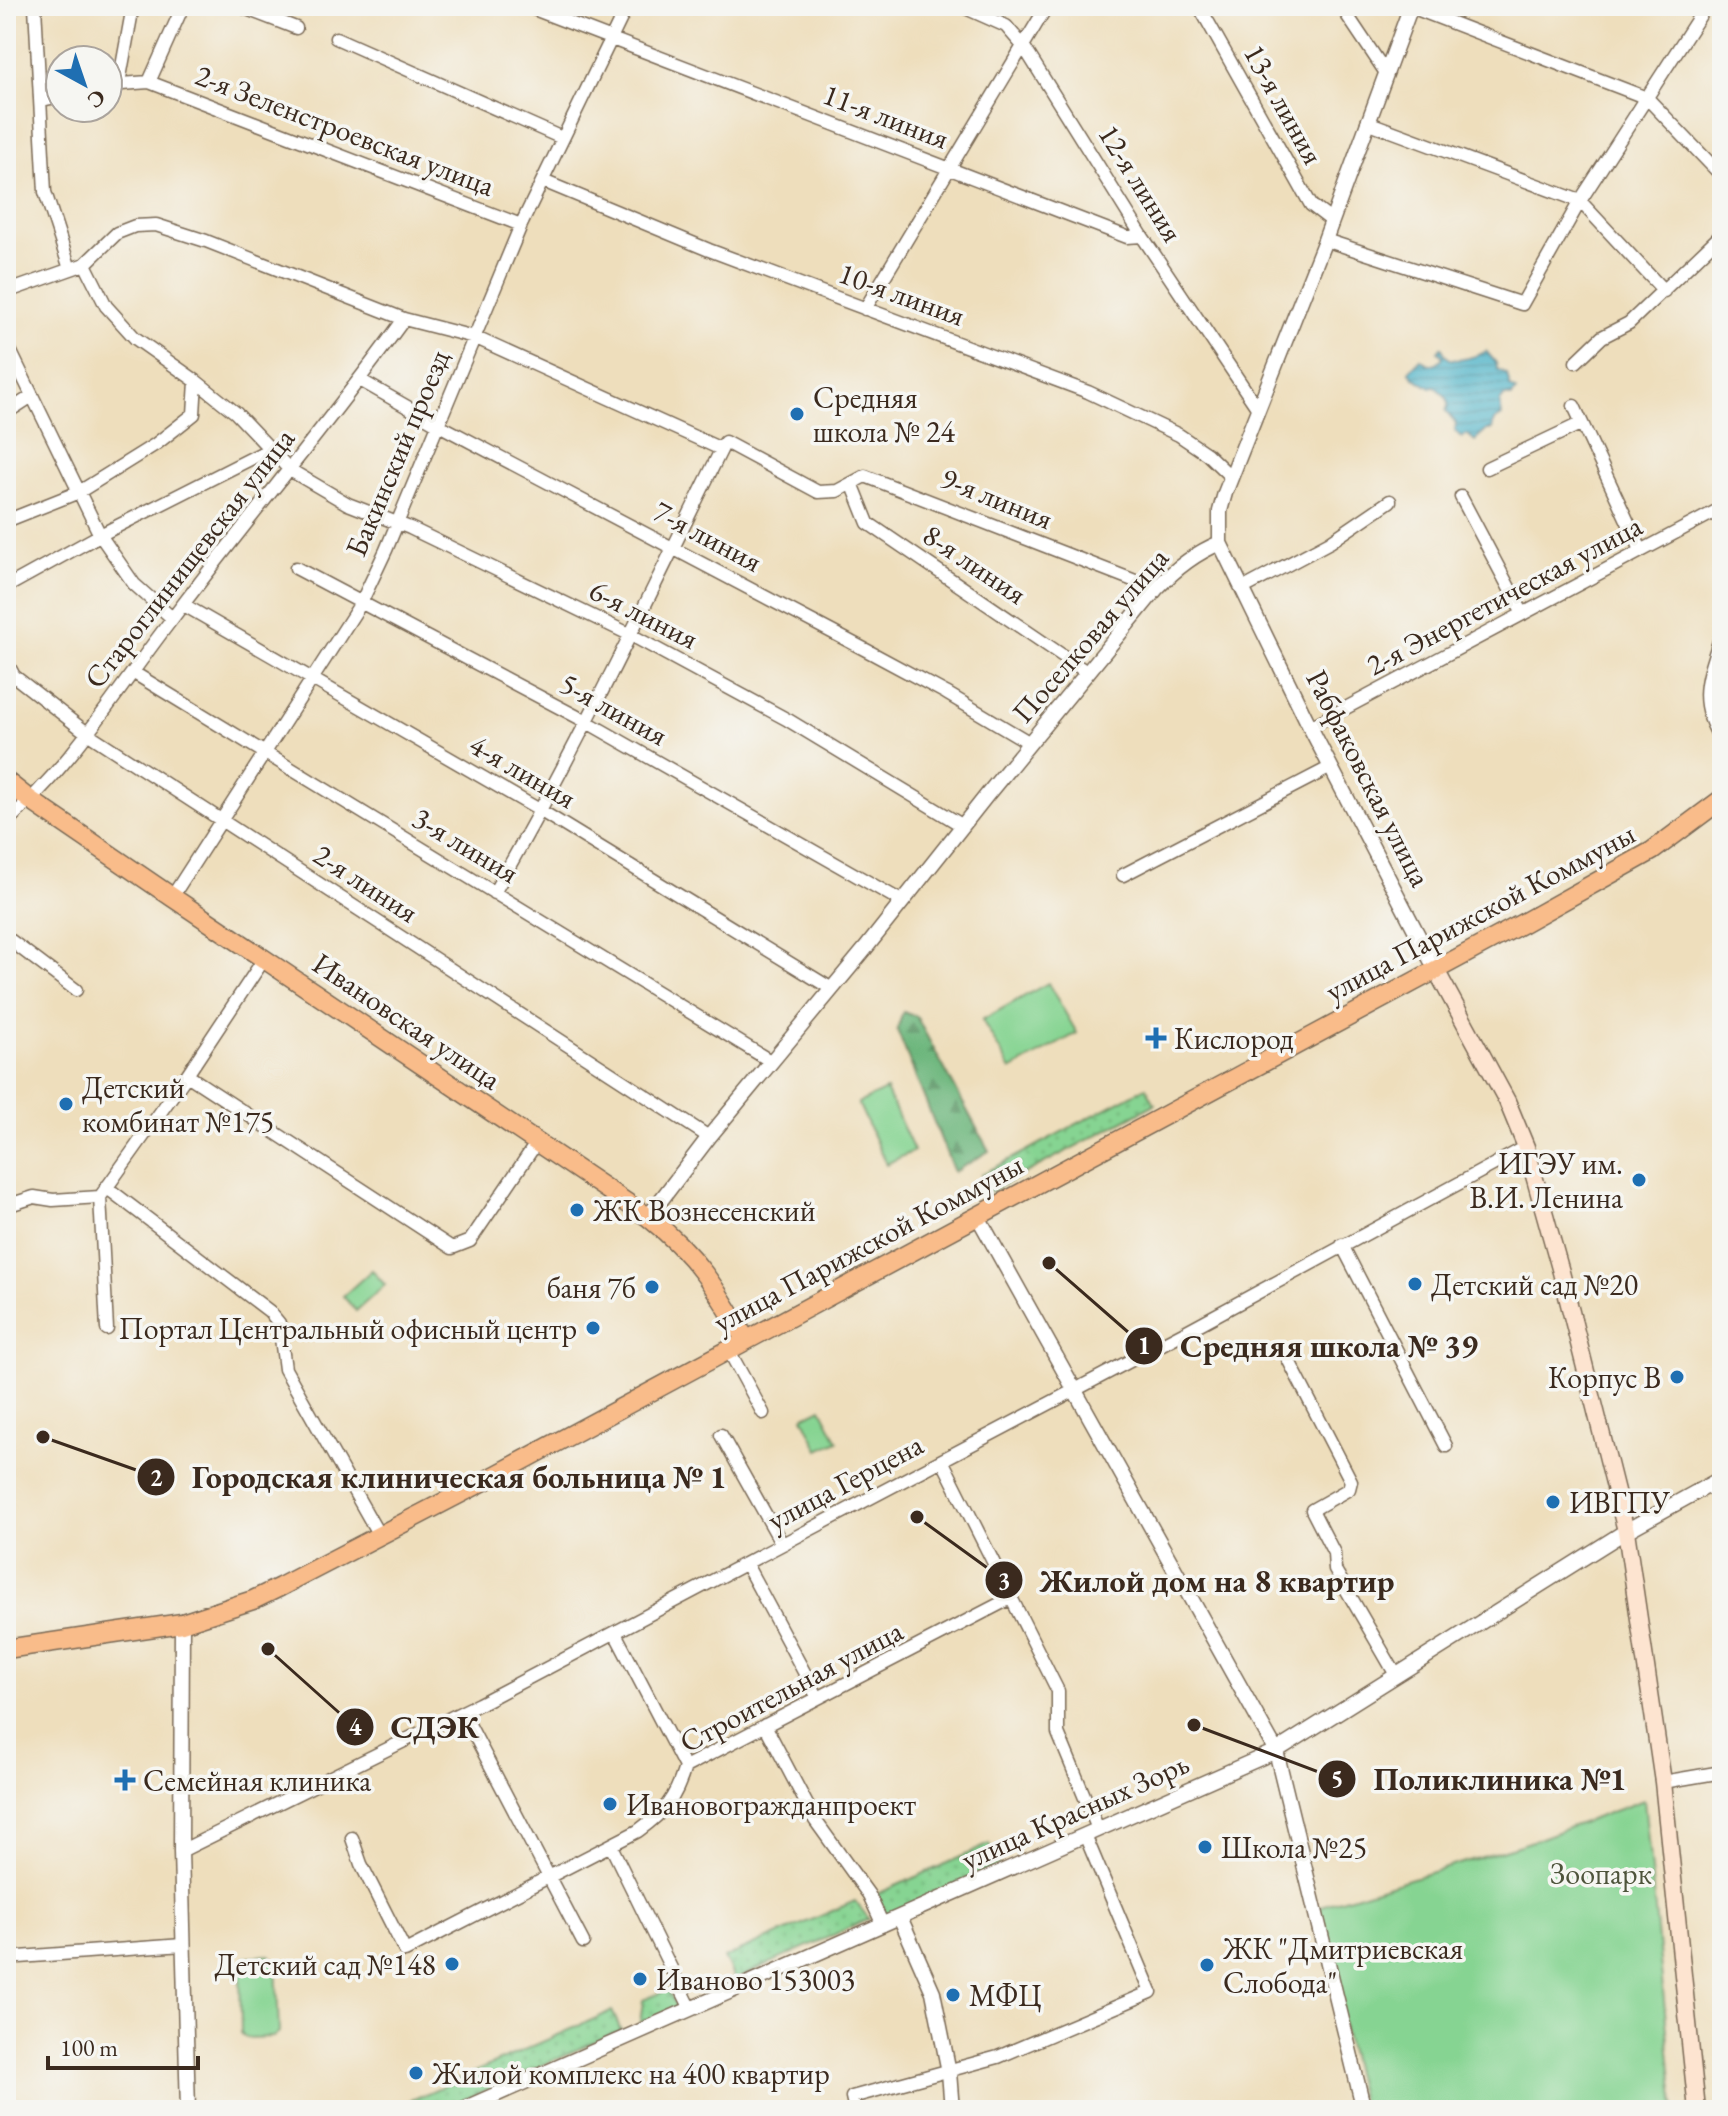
<svg xmlns="http://www.w3.org/2000/svg" width="1728" height="2116" font-family="'EB Garamond',serif">
	<style>
		.grass { fill: url(#grass-dots); stroke: #607f58; stroke-width: 2 }
		.forest { fill: url(#forest-firs); stroke: #54704d; stroke-width: 2 }
		.park { fill: #86d492; stroke: #607f58; stroke-width: 2 }
		.water { fill: url(#water-rules); stroke: #416d72; stroke-width: 2 }
		.lines { fill: none; stroke-linecap: round; stroke-linejoin: round }
		.minor-casing { stroke: #7a6955; stroke-width: 15 }
		.tertiary-casing { stroke: #7a6955; stroke-width: 17 }
		.secondary-casing { stroke: #7a6955; stroke-width: 19 }
		.primary-casing { stroke: #7a6955; stroke-width: 21 }
		.minor { stroke: #fff; stroke-width: 12 }
		.tertiary { stroke: #fff; stroke-width: 14 }
		.secondary { stroke: #fde4d0; stroke-width: 16 }
		.primary { stroke: #f9bc8a; stroke-width: 18 }
		.poi-dot { fill: #1f6fb2; stroke: #f6f6f2; stroke-width: 3 }
		.labels { text-anchor: middle; dominant-baseline: central; stroke-width: 7; stroke-linejoin: round; paint-order: stroke }
		.street-label { font-size: 30px; fill: #3b2a1e; stroke: #f6f6f2 }
		.poi-label { font-size: 30px; fill: #3b2a1e; stroke: #f6f6f2; text-anchor: start }
		.park-label { font-size: 30px; fill: #4e543b; stroke: #f6f6f2 }
		.leader { fill: none; stroke: #3b2a1e; stroke-width: 3 }
		.callout-dot { fill: #3b2a1e; stroke: #f6f6f2; stroke-width: 3 }
		.mark-label { font-size: 24px; text-anchor: middle; font-weight: bold; fill: #fff }
		.callout-label { font-size: 32px; text-anchor: middle; font-weight: bold; fill: #3b2a1e; stroke: #f6f6f2; stroke-width: 7; stroke-linejoin: round; paint-order: stroke }
	</style>
	<defs>
		<pattern id="grass-dots" width="8" height="8" patternUnits="userSpaceOnUse" patternTransform="scale(2)"><rect width="8" height="8" fill="#86d492"/><path d="M2 2h.1M6 6h.1" fill="none" stroke="#75b67d" stroke-width="1.8" stroke-linecap="round"/></pattern>
		<pattern id="forest-firs" width="22" height="20" patternUnits="userSpaceOnUse" patternTransform="scale(2)"><rect width="22" height="20" fill="#6cb67c"/><path d="M5 1l3.5 6h-7zM16 11l3.5 6h-7z" fill="#5a9465"/></pattern>
		<pattern id="water-rules" width="6" height="5" patternUnits="userSpaceOnUse" patternTransform="scale(2)"><rect width="6" height="5" fill="#47b0c6"/><path d="M0 2.5h6" fill="none" stroke="#3c8fa0"/></pattern>
	</defs>
	<rect width="100%" height="100%" fill="#f6f6f2"/>
	<filter id="ink" filterUnits="userSpaceOnUse"><feTurbulence type="fractalNoise" baseFrequency=".0125" numOctaves="2"/><feDisplacementMap in="SourceGraphic" scale="16" xChannelSelector="R" yChannelSelector="G"/><feConvolveMatrix kernelMatrix="1 2 1 2 8 2 1 2 1" color-interpolation-filters="sRGB"/></filter>
	<filter id="wash" filterUnits="userSpaceOnUse"><feTurbulence type="fractalNoise" baseFrequency=".006" numOctaves="4" result="noise"/><feDisplacementMap in="SourceGraphic" scale="32" xChannelSelector="R" yChannelSelector="G"/><feGaussianBlur stdDeviation="1.8" result="paint"/><feColorMatrix in="noise" values="0 0 0 0 0 0 0 0 0 0 0 0 0 0 0 0 0 1.4 0 .05"/><feComposite in="paint" operator="in"/></filter>
	<g filter="url(#wash)">
		<rect width="100%" height="100%" fill="#eedebc"/>
		<path class="grass" d="M1146,1087L1155,1104L990,1192L981,1175Z
			M990,1844L999,1865L884,1916L875,1895Z
			M855,1901L869,1919L735,1979L724,1958Z
			M668,1990L677,2009L640,2023L643,2000Z
			M612,2011L621,2030L441,2110H389Z"/>
		<path class="forest" d="M903,1012L916,1016L989,1151L954,1172L897,1030Z"/>
		<path class="park" d="M1048,983L1077,1033L1011,1070L982,1020Z
			M886,1090L914,1151L886,1164L858,1103Z
			M372,1270L385,1285L356,1311L343,1296Z
			M821,1408L838,1441L819,1450L803,1417Z
			M1644,1800L1675,2110H1363L1315,1908L1527,1843Z
			M270,1955L276,1962L279,2032L273,2037L246,2038L241,2033L240,1964L245,1957Z"/>
		<path class="water" d="M1441,347C1443,350 1446,357 1450,359C1458,362 1479,356 1486,351L1496,363L1497,369L1507,374L1510,387L1516,391L1512,397H1504L1500,402L1502,416L1494,421L1492,430H1487L1475,441L1467,434L1462,438L1455,431L1456,423L1446,411C1453,398 1443,394 1434,386L1431,388L1414,377L1409,371L1421,359C1428,366 1437,366 1443,357L1438,351Z"/>
	</g>
	<g filter="url(#ink)">
		<g class="lines">
			<defs>
				<path id="minor" d="M35,6L45,192L70,269
					M239,6L296,28
					M526,6L1127,237L1142,236
					M961,6L1006,26L1024,47L1142,236L1258,409
					M1199,6L1311,205L1332,221
					M1341,6L1386,73
					M1411,7L1647,98L1722,176
					M336,38L562,138
					M149,82L183,6
					M119,83L133,6
					M108,85L149,82L521,225
					M42,100L60,96
					M1367,122L1580,201L1664,291
					M543,181L709,250L1088,392L1179,435L1207,454L1231,477
					M1325,240L1522,304L1580,201L1706,6
					M85,264L106,306L135,338L196,381L236,413L290,470L348,504L410,528L629,634L788,720L963,826
					M6,292L85,264L117,233L135,226L156,225L206,241L404,319L474,337L721,449
					M865,309L1047,6
					M6,342L100,535L134,584L172,618
					M1576,362L1602,337L1629,323L1722,234
					M360,380L439,425L866,650L946,693L1030,743
					M1574,406L1641,550
					M6,413L32,396
					M1487,468L1582,423
					M852,483L868,523L1088,673
					M1461,497L1523,614
					M6,521L79,492L156,444L194,414L196,381
					M296,568L587,722L903,902
					M6,587L100,535L270,449
					M1242,589L1330,542L1390,501
					M184,605L541,811L832,989
					M1722,632C1709,675 1694,699 1722,741
					M6,661L14,676L87,733L709,1137
					M134,673L772,1062
					M1310,727L1722,508
					M6,822C71,767 120,686 172,619C248,518 330,422 404,319
					M1123,875L1331,767
					M494,893C578,747 650,594 725,442L818,492L837,491L865,476L1156,589
					M172,897L361,603L386,550L521,225L627,6
					M6,937L76,990
					M187,1075L452,1248L470,1241L537,1142
					M106,1187L269,1311L279,1323L285,1369L380,1537
					M6,1206L34,1197L53,1200L100,1197
					M1342,1245L1446,1446
					M107,1329L100,1197L187,1075L264,959
					M728,1349L763,1413
					M1288,1359L1351,1481L1349,1489L1312,1510L1334,1553L1335,1570L1396,1675
					M721,1435L782,1544
					M942,1460L1058,1691V1733L1098,1829
					M746,1564L818,1698
					M615,1633L685,1767
					M463,1713L583,1942
					M765,1725L815,1820L869,1895L883,1925
					M1663,1782L1722,1772
					M352,1838L361,1864L405,1951L638,1831C665,1811 675,1800 685,1767L1011,1598
					M611,1846L691,2009
					M181,1851L479,1704L1183,1333L1526,1147
					M6,1958L183,1945
					M855,2110L852,2097L998,2057L1151,1992L1085,1835"/>
				<path id="tertiary" d="M1411,6L1325,240L1225,493L1220,511V543L1310,727L1436,970
					M977,1215L1276,1751L1364,2110
					M648,1217L709,1137L865,949L987,795L1156,589C1174,570 1195,553 1220,543
					M182,1623L181,1851L188,2110
					M900,1917L933,1992L949,2072L952,2110
					M461,2110L1276,1751L1626,1531L1722,1478"/>
				<path id="secondary" d="M1436,970L1507,1101L1526,1147L1561,1272L1626,1531L1663,1782L1697,2110"/>
				<path id="primary" d="M6,781L30,800L172,897L648,1217C696,1255 716,1288 746,1340
					M6,1649L182,1623L253,1600L280,1587L498,1474L1523,923L1652,851L1722,799"/>
			</defs>
			<use href="#minor" class="minor-casing"/>
			<use href="#tertiary" class="tertiary-casing"/>
			<use href="#secondary" class="secondary-casing"/>
			<use href="#primary" class="primary-casing"/>
			<use href="#minor" class="minor"/>
			<use href="#tertiary" class="tertiary"/>
			<use href="#secondary" class="secondary"/>
			<use href="#primary" class="primary"/>
		</g>
	</g>
	<g class="poi-dot">
		<circle cx="797" cy="414" r="8"/>
		<path d="M1152 1026h8v8h8v8h-8v8h-8v-8h-8v-8h8z"/>
		<circle cx="66" cy="1104" r="8"/>
		<circle cx="1639" cy="1180" r="8"/>
		<circle cx="577" cy="1210" r="8"/>
		<circle cx="1415" cy="1284" r="8"/>
		<circle cx="652" cy="1287" r="8"/>
		<circle cx="593" cy="1328" r="8"/>
		<circle cx="1677" cy="1377" r="8"/>
		<circle cx="1553" cy="1502" r="8"/>
		<path d="M121 1768h8v8h8v8h-8v8h-8v-8h-8v-8h8z"/>
		<circle cx="610" cy="1804" r="8"/>
		<circle cx="1205" cy="1847" r="8"/>
		<circle cx="452" cy="1964" r="8"/>
		<circle cx="1207" cy="1965" r="8"/>
		<circle cx="640" cy="1979" r="8"/>
		<circle cx="953" cy="1995" r="8"/>
		<circle cx="416" cy="2073" r="8"/>
	</g>
	<g class="labels">
		<g class="street-label">
			<text transform="translate(1284 104) rotate(61)">13-я линия</text>
			<text transform="translate(886 116) rotate(21)">11-я линия</text>
			<text transform="translate(345 130) rotate(21)">2-я Зеленстроевская улица</text>
			<text transform="translate(1141 183) rotate(58)">12-я линия</text>
			<text transform="translate(902 294) rotate(20)">10-я линия</text>
			<text transform="translate(397 453) rotate(-67)">Бакинский проезд</text>
			<text transform="translate(997 498) rotate(22)">9-я линия</text>
			<text transform="translate(708 536) rotate(28)">7-я линия</text>
			<text transform="translate(189 558) rotate(-52)">Староглинищевская улица</text>
			<text transform="translate(975 564) rotate(34)">8-я линия</text>
			<text transform="translate(1504 595) rotate(-28)">2-я Энергетическая улица</text>
			<text transform="translate(644 614) rotate(27)">6-я линия</text>
			<text transform="translate(1090 635) rotate(-49)">Поселковая улица</text>
			<text transform="translate(614 709) rotate(29)">5-я линия</text>
			<text transform="translate(523 771) rotate(30)">4-я линия</text>
			<text transform="translate(1369 778) rotate(63)">Рабфаковская улица</text>
			<text transform="translate(466 845) rotate(31)">3-я линия</text>
			<text transform="translate(366 883) rotate(33)">2-я линия</text>
			<text transform="translate(1480 912) rotate(-28)">улица Парижской Коммуны</text>
			<text transform="translate(407 1021) rotate(34)">Ивановская улица</text>
			<text transform="translate(868 1243) rotate(-28)">улица Парижской Коммуны</text>
			<text transform="translate(845 1482) rotate(-28)">улица Герцена</text>
			<text transform="translate(791 1686) rotate(-28)">Строительная улица</text>
			<text transform="translate(1075 1811) rotate(-24)">улица Красных Зорь</text>
		</g>
		<g class="poi-label">
			<text x="813" y="397">Средняя<tspan x="813" dy="34">школа № 24</tspan></text>
			<text x="1174" y="1038">Кислород</text>
			<text x="82" y="1087">Детский<tspan x="82" dy="34">комбинат №175</tspan></text>
			<text x="1623" y="1163" text-anchor="end">ИГЭУ им.<tspan x="1623" dy="34">В.И. Ленина</tspan></text>
			<text x="593" y="1210">ЖК Вознесенский</text>
			<text x="1431" y="1284">Детский сад №20</text>
			<text x="636" y="1287" text-anchor="end">баня 7б</text>
			<text x="577" y="1328" text-anchor="end">Портал Центральный офисный центр</text>
			<text x="1661" y="1377" text-anchor="end">Корпус В</text>
			<text x="1569" y="1502">ИВГПУ</text>
			<text x="143" y="1780">Семейная клиника</text>
			<text x="626" y="1804">Ивановогражданпроект</text>
			<text x="1221" y="1847">Школа №25</text>
			<text x="1223" y="1948">ЖК "Дмитриевская<tspan x="1223" dy="34">Слобода"</tspan></text>
			<text x="436" y="1964" text-anchor="end">Детский сад №148</text>
			<text x="656" y="1979">Иваново 153003</text>
			<text x="969" y="1995">МФЦ</text>
			<text x="432" y="2073">Жилой комплекс на 400 квартир</text>
		</g>
		<g class="park-label">
			<text x="1601" y="1873">Зоопарк</text>
		</g>
	</g>
	<path class="leader" d="M1049 1263L1144 1346M43 1437L156 1477M917 1517L1004 1580M268 1649L355 1727M1194 1725L1337 1779"/>
	<g class="callout-dot">
		<circle cx="1049" cy="1263" r="8"/>
		<circle cx="43" cy="1437" r="8"/>
		<circle cx="917" cy="1517" r="8"/>
		<circle cx="268" cy="1649" r="8"/>
		<circle cx="1194" cy="1725" r="8"/>
		<circle cx="1144" cy="1346" r="20"/>
		<circle cx="156" cy="1477" r="20"/>
		<circle cx="1004" cy="1580" r="20"/>
		<circle cx="355" cy="1727" r="20"/>
		<circle cx="1337" cy="1779" r="20"/>
	</g>
	<g class="mark-label">
		<text x="1144" y="1354">1</text>
		<text x="156" y="1486">2</text>
		<text x="1004" y="1589">3</text>
		<text x="355" y="1735">4</text>
		<text x="1337" y="1787">5</text>
	</g>
	<g class="callout-label">
		<text x="1329" y="1357">Средняя школа № 39</text>
		<text x="459" y="1488">Городская клиническая больница № 1</text>
		<text x="1217" y="1592">Жилой дом на 8 квартир</text>
		<text x="435" y="1738">СДЭК</text>
		<text x="1500" y="1790">Поликлиника №1</text>
	</g>
	<rect width="1728" height="2116" fill="none" stroke="#f6f6f2" stroke-width="32"/>
	<g transform="translate(84 84) rotate(140)"><circle r="38" fill="#f6f6f2" stroke="#aba49d" stroke-width="2"/>
	<path d="M0-6L14 30L0 20L-14 30Z" fill="#1f6fb2"/>
	<text y="-12" font-size="22" font-weight="bold" text-anchor="middle" fill="#3b2a1e">С</text>
	</g>
	<path d="M48 2056v12h150v-12" fill="none" stroke="#3b2a1e" stroke-width="4"/>
	<text x="60" y="2056" font-size="24" fill="#3b2a1e" stroke="#f6f6f2" stroke-width="6" paint-order="stroke">100 m</text>
</svg>
